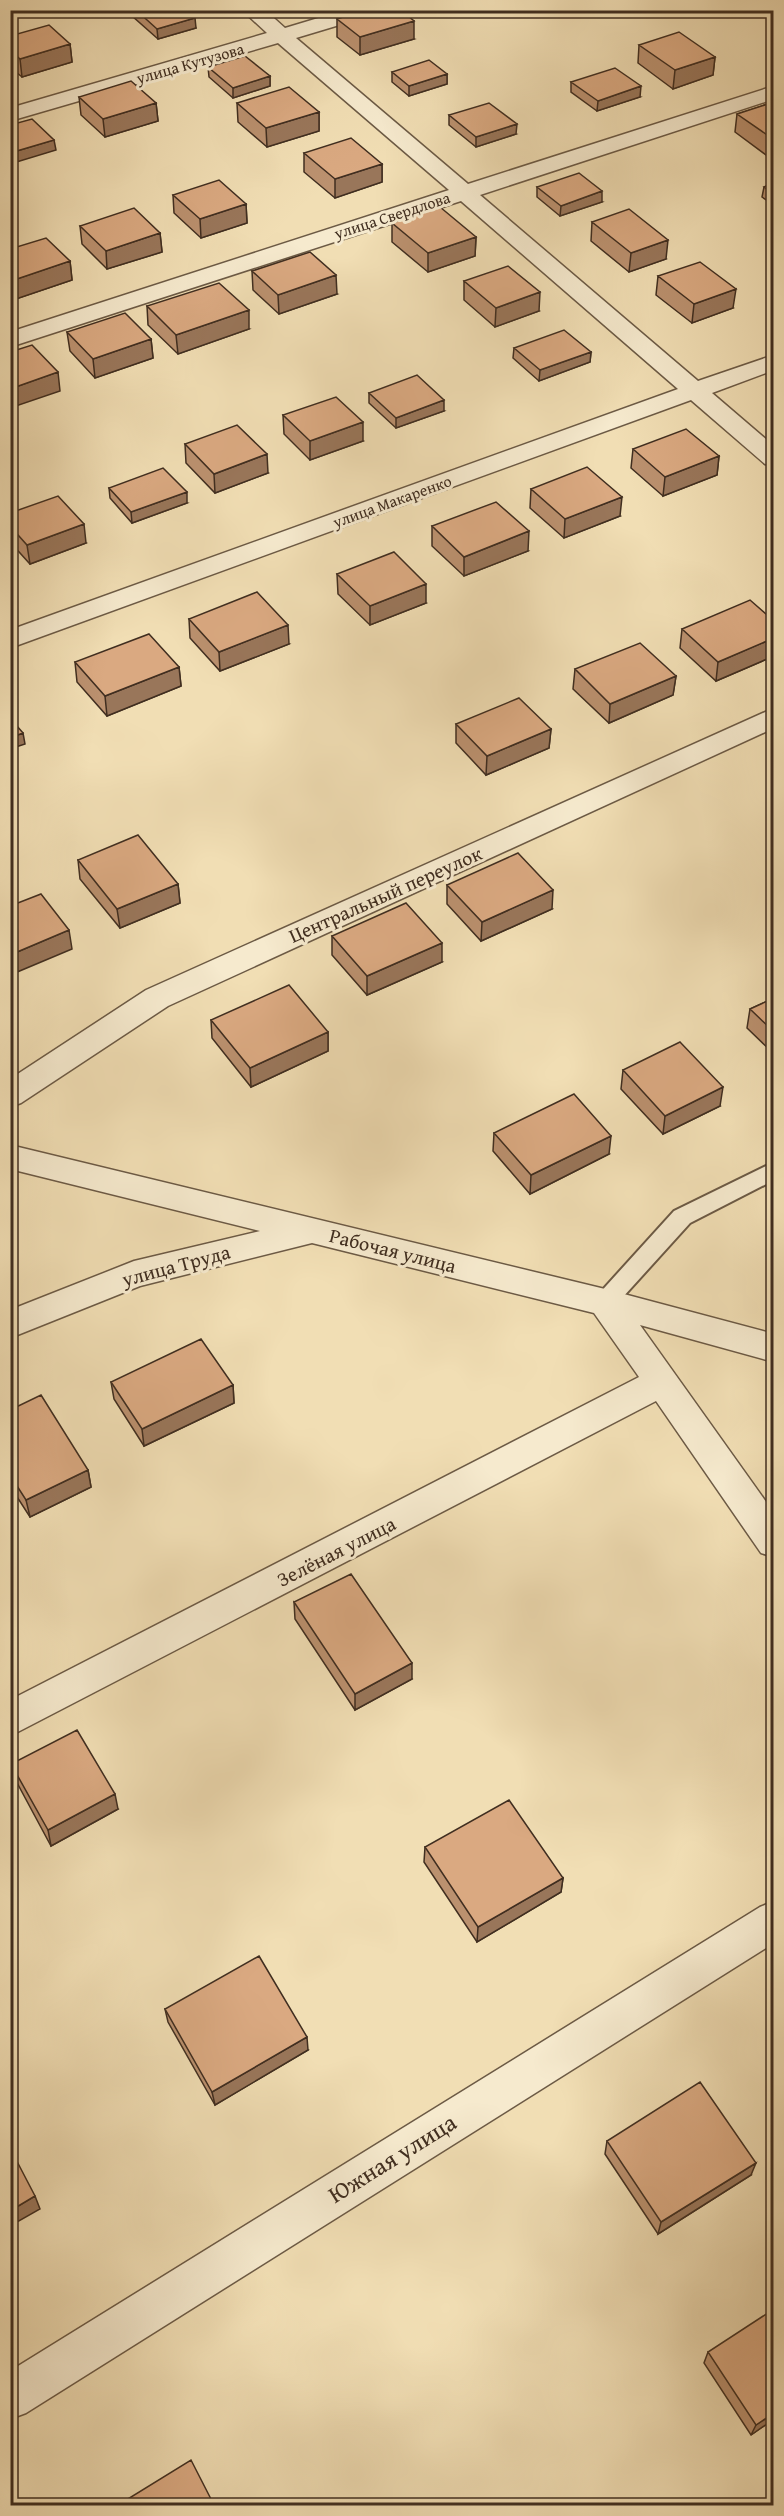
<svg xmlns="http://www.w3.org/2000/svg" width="784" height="2516" font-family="'Gentium Book Plus',serif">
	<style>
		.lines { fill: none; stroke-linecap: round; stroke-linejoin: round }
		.lane-casing { stroke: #6c5a45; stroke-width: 4 }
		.street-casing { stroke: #6c5a45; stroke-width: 3 }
		.lane { fill: #f6eace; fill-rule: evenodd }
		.street { fill: #f6eace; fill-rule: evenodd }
		.wall { fill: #bb916f; stroke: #402e20; stroke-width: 1.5 }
		.shaded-wall { fill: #99765a; stroke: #402e20; stroke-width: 1.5 }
		.building { fill: #daa981; stroke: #402e20; stroke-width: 1.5 }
		.labels { text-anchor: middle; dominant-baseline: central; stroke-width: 6; stroke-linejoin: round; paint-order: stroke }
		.far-street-label { font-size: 16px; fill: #402e20; stroke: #f6eace }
		.street-label { font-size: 20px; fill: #402e20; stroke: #f6eace }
		.near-street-label { font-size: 24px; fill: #402e20; stroke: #f6eace }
	</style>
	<rect width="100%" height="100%" fill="#f1deb4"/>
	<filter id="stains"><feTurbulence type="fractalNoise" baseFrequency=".00333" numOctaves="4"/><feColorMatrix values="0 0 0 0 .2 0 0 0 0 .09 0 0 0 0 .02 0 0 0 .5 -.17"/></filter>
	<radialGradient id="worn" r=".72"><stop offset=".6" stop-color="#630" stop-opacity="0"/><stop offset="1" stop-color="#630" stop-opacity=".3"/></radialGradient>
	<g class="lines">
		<defs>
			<path id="lane" d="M774,1162V1180L690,1223L613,1308L605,1311L597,1308L594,1302L597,1296L674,1211Z"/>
			<path id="street" d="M242,10H265L285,28L345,10H379L376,14L296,38L468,184L774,86V99L480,195L698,381L774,355V370L712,393L774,446V466L765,464L691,400L10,648V630L678,389L461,201L10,347V332L449,190L278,43L10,121V108L267,33Z
				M774,708V728L168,1006L21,1103L10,1107V1079L146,990Z
				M10,1145L605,1289L774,1334V1362L640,1325L774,1513V1557L761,1553L656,1401L10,1736V1700L639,1377L594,1313L312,1243L140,1286L10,1338V1310L134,1261L260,1231L10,1169Z
				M774,1901V1943L26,2413L10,2419V2371L760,1907Z"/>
		</defs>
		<use href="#lane" class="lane-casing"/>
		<use href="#street" class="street-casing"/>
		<use href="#lane" class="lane"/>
		<use href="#street" class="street"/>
	</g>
	<path class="wall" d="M130,10H187L196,28L158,39L131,15Z
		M475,10H504L483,17Z
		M337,19L414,39L360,55L337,37Z
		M10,36L70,44L72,62L22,77L10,67Z
		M639,45L715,57L713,75L673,89L638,63Z
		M208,67L270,76V86L233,98L209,77Z
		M392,72L447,74V84L409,96L392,82Z
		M571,82L640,97L597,111L571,92Z
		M79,97L156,103L158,121L105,137L81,115Z
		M774,102V157L770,158L735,132L737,114Z
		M237,103L319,112V131L267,147L238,122Z
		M449,115L516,134L476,147L449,125Z
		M304,153L382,164V182L335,198L304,172Z
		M774,183V205L762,197L764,187Z
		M537,187L602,202L560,216L537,197Z
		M173,195L246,204L247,223L201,238L174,213Z
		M592,222L666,259L629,272L591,241Z
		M392,223L476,237L475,256L428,272L392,242Z
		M80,226L160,233L162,252L107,269L82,244Z
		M10,249L70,261L72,280L16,299L10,293Z
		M252,271L337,294L279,314L253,290Z
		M658,276L733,308L692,323L656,295Z
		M464,281L539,311L495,327L464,300Z
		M147,306L249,329L178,354L148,325Z
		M67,332L151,339L153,358L95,378L70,351Z
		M514,348L591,352L590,362L539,381L513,358Z
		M369,393L444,411L396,428L369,403Z
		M283,415L363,441L310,460L284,434Z
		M185,444L268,473L215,493L186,463Z
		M633,449L719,456L717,475L663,496L631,468Z
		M109,488L187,503L132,523L110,498Z
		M531,489L620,516L564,538L530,508Z
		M10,513L86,543L30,564L10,542Z
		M432,526L528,551L464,576L432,546Z
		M337,574L426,603L370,625L338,594Z
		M189,619L289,644L220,671L190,638Z
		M774,621V656L716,681L680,648L682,629Z
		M75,662L179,667L181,686L107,716L77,682Z
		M575,669L676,676L673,695L609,723L573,689Z
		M456,724L551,729L549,748L486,775L456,743Z
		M78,860L178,884L180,903L120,928L80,879Z
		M447,885L552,909L481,941L447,904Z
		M332,936L442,962L367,995L332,955Z
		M774,998V1054L747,1028L750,1009Z
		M211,1020L328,1032V1051L251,1087L212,1038Z
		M623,1070L720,1106L663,1134L621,1089Z
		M494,1133L609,1154L530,1194L493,1151Z
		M111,1382L233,1385L234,1403L144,1446L114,1399Z
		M10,1410L88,1470L91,1487L30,1517L10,1486Z
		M294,1602L412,1679L355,1710L295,1619Z
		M11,1764L118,1809L51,1846L15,1779Z
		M425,1847L563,1878L561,1892L477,1942L424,1862Z
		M165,2009L308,2050L215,2105L168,2022Z
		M607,2141L751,2175L658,2234L605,2154Z
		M708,2352L774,2419L751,2435L704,2363Z"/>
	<path class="shaded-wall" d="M483,10H504L483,17Z
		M195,18L196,28L158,39L157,29Z
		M414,21V39L360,55V37Z
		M70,44L72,62L22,77L20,59Z
		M715,57L713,75L673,89L675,70Z
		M447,74V84L409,96V86Z
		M270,76V86L233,98V88Z
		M641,86L640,97L597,111L598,101Z
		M156,103L158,121L105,137L103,119Z
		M319,112V131L267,147L266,128Z
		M517,124L516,134L476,147V137Z
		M773,139H774V157L770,158Z
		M54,140L56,150L10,164V153Z
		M382,164V182L335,198V179Z
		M602,191V202L560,216L561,206Z
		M246,204L247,223L201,238L200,219Z
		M160,233L162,252L107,269L106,251Z
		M476,237L475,256L428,272V253Z
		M668,240L666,259L629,272L631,253Z
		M70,261L72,280L16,299L14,280Z
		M336,275L337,294L279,314L278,295Z
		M736,289L733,308L692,323L694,304Z
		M540,292L539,311L495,327L496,308Z
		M249,310V329L178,354L176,335Z
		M151,339L153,358L95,378L93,359Z
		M591,352L590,362L539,381L540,370Z
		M58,372L60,391L10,408V389Z
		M444,400V411L396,428V418Z
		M363,422V441L310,460V441Z
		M267,454L268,473L215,493L214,474Z
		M719,456L717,475L663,496L665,477Z
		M187,492V503L132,523L131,512Z
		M622,497L620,516L564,538L565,519Z
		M84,524L86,543L30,564L27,545Z
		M529,531L528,551L464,576V557Z
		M426,584V603L370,625V606Z
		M288,625L289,644L220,671L219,652Z
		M774,638V656L716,681L718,662Z
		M179,667L181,686L107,716L105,696Z
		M676,676L673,695L609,723L610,704Z
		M551,729L549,748L486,775L487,756Z
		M23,733L25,744L10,749V738Z
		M178,884L180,903L120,928L117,909Z
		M553,890L552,909L481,941L482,922Z
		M69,930L72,949L10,975V955Z
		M442,943V962L367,995V976Z
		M328,1032V1051L251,1087L250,1068Z
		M723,1087L720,1106L663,1134L665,1116Z
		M611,1136L609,1154L530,1194L531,1175Z
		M233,1385L234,1403L144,1446L142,1429Z
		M88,1470L91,1487L30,1517L26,1500Z
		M412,1663V1679L355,1710V1694Z
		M115,1794L118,1809L51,1846L48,1830Z
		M563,1878L561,1892L477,1942L478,1927Z
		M307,2037L308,2050L215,2105L212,2092Z
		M756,2163L751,2175L658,2234L661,2222Z
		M35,2196L40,2209L10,2226V2211Z
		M774,2413V2419L751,2435L756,2425Z"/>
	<path class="building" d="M136,10H187L195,18L157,29Z
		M364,10H401L414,21L360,37L337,19Z
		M49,25L70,44L20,59L10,50V36Z
		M679,32L715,57L675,70L639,45Z
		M245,56L270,76L233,88L208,67Z
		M429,60L447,74L409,86L392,72Z
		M615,68L641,86L598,101L571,82Z
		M131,81L156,103L103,119L79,97Z
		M289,87L319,112L266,128L237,103Z
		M774,102L773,139L737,114Z
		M489,103L517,124L476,137L449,115Z
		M32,119L54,140L10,153V125Z
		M351,138L382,164L335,179L304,153Z
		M579,173L602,191L561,206L537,187Z
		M219,180L246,204L200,219L173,195Z
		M774,183V194L764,187Z
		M440,207L476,237L428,253L392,223Z
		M134,208L160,233L106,251L80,226Z
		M629,209L668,240L631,253L592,222Z
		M46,238L70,261L14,280L10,277V249Z
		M310,252L336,275L278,295L252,271Z
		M700,262L736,289L694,304L658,276Z
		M508,266L540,292L496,308L464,281Z
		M219,283L249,310L176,335L147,306Z
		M125,313L151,339L93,359L67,332Z
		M564,330L591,352L540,370L514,348Z
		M32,345L58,372L10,389V352Z
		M417,375L444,400L396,418L369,393Z
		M336,397L363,422L310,441L283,415Z
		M237,425L267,454L214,474L185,444Z
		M686,429L719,456L665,477L633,449Z
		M587,467L622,497L565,519L531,489Z
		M163,468L187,492L131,512L109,488Z
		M58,496L84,524L27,545L10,526V513Z
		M496,502L529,531L464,557L432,526Z
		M394,552L426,584L370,606L337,574Z
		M257,592L288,625L219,652L189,619Z
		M750,600L774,621V638L718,662L682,629Z
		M149,634L179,667L105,696L75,662Z
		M640,643L676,676L610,704L575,669Z
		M519,698L551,729L487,756L456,724Z
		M10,718L23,733L10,738Z
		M138,835L178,884L117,909L78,860Z
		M518,853L553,890L482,922L447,885Z
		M41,894L69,930L10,955V906Z
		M406,903L442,943L367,976L332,936Z
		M289,985L328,1032L250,1068L211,1020Z
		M774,998V1032L750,1009Z
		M680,1042L723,1087L665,1116L623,1070Z
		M574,1094L611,1136L531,1175L494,1133Z
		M201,1339L233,1385L142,1429L111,1382Z
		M41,1395L88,1470L26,1500L10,1475V1410Z
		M351,1574L412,1663L355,1694L294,1602Z
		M77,1730L115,1794L48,1830L11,1764Z
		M509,1800L563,1878L478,1927L425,1847Z
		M259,1956L307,2037L212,2092L165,2009Z
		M700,2082L756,2163L661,2222L607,2141Z
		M10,2148L35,2196L10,2211Z
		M774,2309V2413L756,2425L708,2352Z
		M191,2460L214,2505H118Z"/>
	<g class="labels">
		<g class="far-street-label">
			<text transform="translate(190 63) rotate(-16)">улица Кутузова</text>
			<text transform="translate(392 215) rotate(-18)">улица Свердлова</text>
			<text transform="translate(392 501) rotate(-20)">улица Макаренко</text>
		</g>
		<g class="street-label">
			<text transform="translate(385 894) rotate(-24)">Центральный переулок</text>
			<text transform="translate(393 1250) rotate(14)">Рабочая улица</text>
			<text transform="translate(176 1265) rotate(-15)">улица Труда</text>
			<text transform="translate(336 1551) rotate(-27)">Зелёная улица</text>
		</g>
		<g class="near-street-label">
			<text transform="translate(392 2158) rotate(-32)">Южная улица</text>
		</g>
	</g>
	<rect width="784" height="2516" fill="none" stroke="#f1deb4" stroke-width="36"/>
	<rect x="12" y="12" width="760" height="2492" fill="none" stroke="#402e20" stroke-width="3"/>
	<rect x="18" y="18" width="748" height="2480" fill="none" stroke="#402e20" stroke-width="1.5"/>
	<rect width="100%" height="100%" filter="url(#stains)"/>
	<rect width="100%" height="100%" fill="url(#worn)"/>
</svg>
